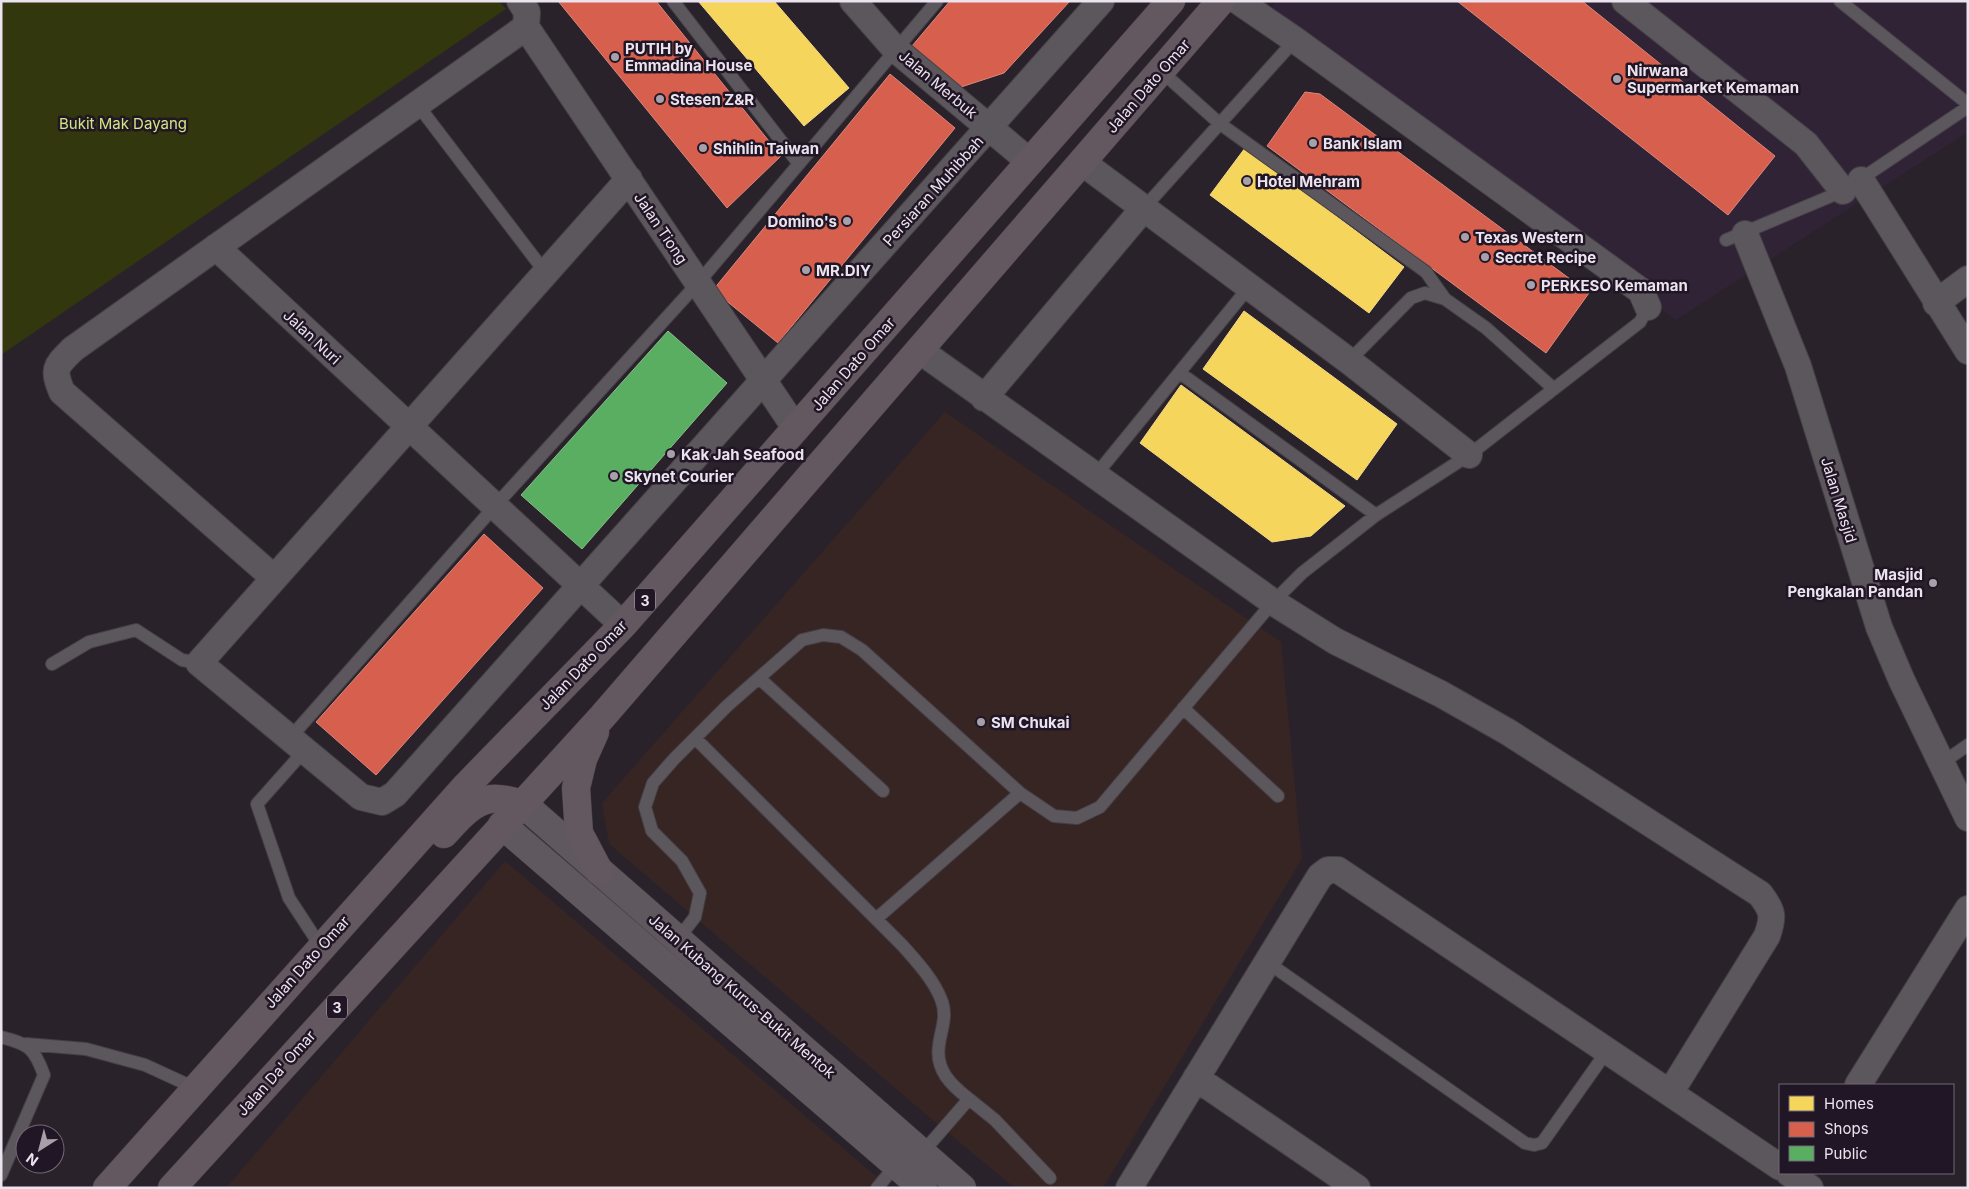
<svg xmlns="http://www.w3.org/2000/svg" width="1969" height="1189" font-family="Inter,sans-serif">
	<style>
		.built { fill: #312336 }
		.education { fill: #372523 }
		.green { fill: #32370d }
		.homes { fill: #f6d55c; stroke: #f3d988 }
		.shops { fill: #d6604d; stroke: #dc877d }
		.public { fill: #5aae61; stroke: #86be8b }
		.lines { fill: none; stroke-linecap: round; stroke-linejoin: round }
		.service-casing { stroke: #453f46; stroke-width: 14 }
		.minor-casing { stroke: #453f46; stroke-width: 28 }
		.secondary-casing { stroke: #453f46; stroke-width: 29 }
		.trunk-casing { stroke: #453f46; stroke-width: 29 }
		.service { stroke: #5c565d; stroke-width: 12 }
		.minor { stroke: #5c565d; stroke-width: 26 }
		.secondary { stroke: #5f585e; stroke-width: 28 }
		.trunk { stroke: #645860; stroke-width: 28 }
		.poi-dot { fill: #a79fa9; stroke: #201625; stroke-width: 2 }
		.labels { text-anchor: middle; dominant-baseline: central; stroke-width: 5; stroke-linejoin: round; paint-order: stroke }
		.shield { fill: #201625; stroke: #aea6b2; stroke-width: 1 }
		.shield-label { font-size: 14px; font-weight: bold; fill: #ebe3ee }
		.poi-label { font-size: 15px; font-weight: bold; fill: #ebe3ee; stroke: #201625; text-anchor: start }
		.street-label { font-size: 15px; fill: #ebe3ee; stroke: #201625 }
		.park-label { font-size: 15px; fill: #d2e683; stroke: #201625 }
	</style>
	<rect width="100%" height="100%" fill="#29222a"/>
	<path class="built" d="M1276,1H1968V132L1676,320L1266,13Z"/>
	<path class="education" d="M945,412L1281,642L1302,859L1103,1188H1015L943,1129L609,844L602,803Z
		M505,861L890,1188H226Z"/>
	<path class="green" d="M1,1H499L506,9L1,355Z"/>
	<path class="homes" d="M698,1H774L849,88L804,126Z
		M1245,148L1404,267L1369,313L1210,195Z
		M1244,311L1397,424L1357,480L1203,369Z
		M1181,385L1345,506L1311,536L1272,542L1140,443Z"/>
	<path class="shops" d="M558,1H656L781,156L727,208Z
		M950,1H1070L1004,73L961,87L912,46Z
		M1457,1H1582L1775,156L1728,215Z
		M890,74L955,128L778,343L713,290Z
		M1305,92L1320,94L1589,293L1546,353L1267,146Z
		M484,534L543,588L376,775L316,722Z"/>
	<path class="public" d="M668,331L727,383L582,549L521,495Z"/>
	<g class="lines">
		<defs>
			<path id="service" d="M673,1L799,164
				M1840,1L1968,104
				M1161,71L1219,123L1426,272L1445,299
				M417,104L545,272
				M1143,209L1295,40
				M1726,240L1843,191L1968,107
				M1349,361L1411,298L1425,293L1445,299L1486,328L1554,389
				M1180,373L1376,515
				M1095,476L1249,287
				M52,664L89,642L136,630L182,660L199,663
				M759,678L883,791
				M1183,708L1278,796
				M290,738L495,506L698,283L937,1
				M695,738L903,946C917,962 933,979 941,999C948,1016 941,1029 939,1045C935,1070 951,1085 969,1099
				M305,750L257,804L289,898L321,947
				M1942,763L1968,745
				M876,919L1020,793
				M678,939L695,917L700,893L682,861L652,831L645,807L653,783L674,759L727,706L802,640L823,635L841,637L862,650L1020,793L1054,816L1077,818L1100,807L1273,602L1302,573L1376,515L1469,455L1640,322L1648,307
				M1267,962L1525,1143L1534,1145L1542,1143L1607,1051
				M1,1037C28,1044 34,1047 44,1075L1,1175
				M26,1044L86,1049L145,1065L195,1088
				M922,1153L969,1099L995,1120L1050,1178
				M877,1188L896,1165"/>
			<path id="minor" d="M520,1L527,12L526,27
				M853,1L895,49L1029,161
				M1238,1L1295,40L1641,291L1648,307
				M1625,1L1806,144L1843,191
				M526,27L796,429
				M1083,163L1349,361L1469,455
				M629,179L199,663L361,797L382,802L395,794L1101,1
				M1861,180L1968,351
				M1745,234L1798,366L1879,627L1902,681L1968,818
				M216,247L623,625
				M1936,303L1968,279
				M919,350L1273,602L1335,641L1441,694L1508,732L1760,894C1773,911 1774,916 1767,936L1670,1093
				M984,398L1143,209
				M274,578L62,392C52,368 56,366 73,349L526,27
				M1196,1078L1357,1188
				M1858,1085L1968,909
				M1789,1173L1810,1188
				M1129,1188L1320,876L1328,870H1338L1780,1167"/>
			<path id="secondary" d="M522,803L962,1188
				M502,825L923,1188"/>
			<path id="trunk" d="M595,732L583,759L576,788L579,833L599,871
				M444,834C457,820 471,802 491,799C500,797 513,802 522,803
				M107,1188L466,786L623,625L1171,1
				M172,1188L602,717L1221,1"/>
		</defs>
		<use href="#service" class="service-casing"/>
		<use href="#minor" class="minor-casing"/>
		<use href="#secondary" class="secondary-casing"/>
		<use href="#trunk" class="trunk-casing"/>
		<use href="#service" class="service"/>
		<use href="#minor" class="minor"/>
		<use href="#secondary" class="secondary"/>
		<use href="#trunk" class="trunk"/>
	</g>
	<g class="poi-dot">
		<circle cx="615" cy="57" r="5"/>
		<circle cx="1617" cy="79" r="5"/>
		<circle cx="660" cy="99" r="5"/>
		<circle cx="1313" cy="143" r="5"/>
		<circle cx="703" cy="148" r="5"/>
		<circle cx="1247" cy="181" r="5"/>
		<circle cx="847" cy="221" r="5"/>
		<circle cx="1465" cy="237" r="5"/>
		<circle cx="1485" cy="257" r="5"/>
		<circle cx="806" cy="270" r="5"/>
		<circle cx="1531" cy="285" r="5"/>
		<circle cx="671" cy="454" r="5"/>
		<circle cx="614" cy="476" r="5"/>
		<circle cx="1933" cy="583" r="5"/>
		<circle cx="981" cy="722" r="5"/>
	</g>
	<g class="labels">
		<g class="shield">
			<rect x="635" y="588.5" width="20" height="23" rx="4"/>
			<rect x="327" y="995.5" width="20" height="23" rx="4"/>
		</g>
		<g class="shield-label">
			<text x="645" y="600">3</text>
			<text x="337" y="1007">3</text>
		</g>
		<g class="poi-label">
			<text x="625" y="48">PUTIH by<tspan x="625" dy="17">Emmadina House</tspan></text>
			<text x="1627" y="70">Nirwana<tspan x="1627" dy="17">Supermarket Kemaman</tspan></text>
			<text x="670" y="99">Stesen Z&amp;R</text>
			<text x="1323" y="143">Bank Islam</text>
			<text x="713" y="148">Shihlin Taiwan</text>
			<text x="1257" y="181">Hotel Mehram</text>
			<text x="837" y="221" text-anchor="end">Domino's</text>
			<text x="1475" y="237">Texas Western</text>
			<text x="1495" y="257">Secret Recipe</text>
			<text x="816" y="270">MR.DIY</text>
			<text x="1541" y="285">PERKESO Kemaman</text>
			<text x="681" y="454">Kak Jah Seafood</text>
			<text x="624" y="476">Skynet Courier</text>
			<text x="1923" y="574" text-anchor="end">Masjid<tspan x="1923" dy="17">Pengkalan Pandan</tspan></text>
			<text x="991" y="722">SM Chukai</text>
		</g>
		<g class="street-label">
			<text transform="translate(938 84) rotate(40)">Jalan Merbuk</text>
			<text transform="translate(1148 86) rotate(-49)">Jalan Dato Omar</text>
			<text transform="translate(933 191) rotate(-48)">Persiaran Muhibbah</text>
			<text transform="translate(661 228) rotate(56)">Jalan Tiong</text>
			<text transform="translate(312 337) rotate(43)">Jalan Nuri</text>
			<text transform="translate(853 364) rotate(-49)">Jalan Dato Omar</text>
			<text transform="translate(1839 500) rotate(73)">Jalan Masjid</text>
			<text transform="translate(583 665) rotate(-46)">Jalan Dato Omar</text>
			<text transform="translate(307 962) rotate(-48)">Jalan Dato Omar</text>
			<text transform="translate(742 996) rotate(41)">Jalan Kubang Kurus-Bukit Mentok</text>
			<text transform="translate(276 1073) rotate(-48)">Jalan Da' Omar</text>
		</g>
		<g class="park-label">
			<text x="123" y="123">Bukit Mak Dayang</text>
		</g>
	</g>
	<rect width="1969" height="1189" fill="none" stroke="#ebe3ee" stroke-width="5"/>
	<rect x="1779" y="1084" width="175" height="90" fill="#201625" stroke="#716875"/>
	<rect x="1789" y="1096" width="25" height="15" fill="#f6d55c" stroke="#716875"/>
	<text x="1824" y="1109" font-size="15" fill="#ebe3ee">Homes</text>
	<rect x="1789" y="1122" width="25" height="15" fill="#d6604d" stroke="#716875"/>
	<text x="1824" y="1134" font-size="15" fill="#ebe3ee">Shops</text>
	<rect x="1789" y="1146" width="25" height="15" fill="#5aae61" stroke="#716875"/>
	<text x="1824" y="1159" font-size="15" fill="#ebe3ee">Public</text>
	<g transform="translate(40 1149) rotate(216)"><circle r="24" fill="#201625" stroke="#716875"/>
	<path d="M0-4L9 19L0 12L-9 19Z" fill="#a79fa9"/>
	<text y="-8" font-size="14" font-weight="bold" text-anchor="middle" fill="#ebe3ee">N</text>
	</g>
</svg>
